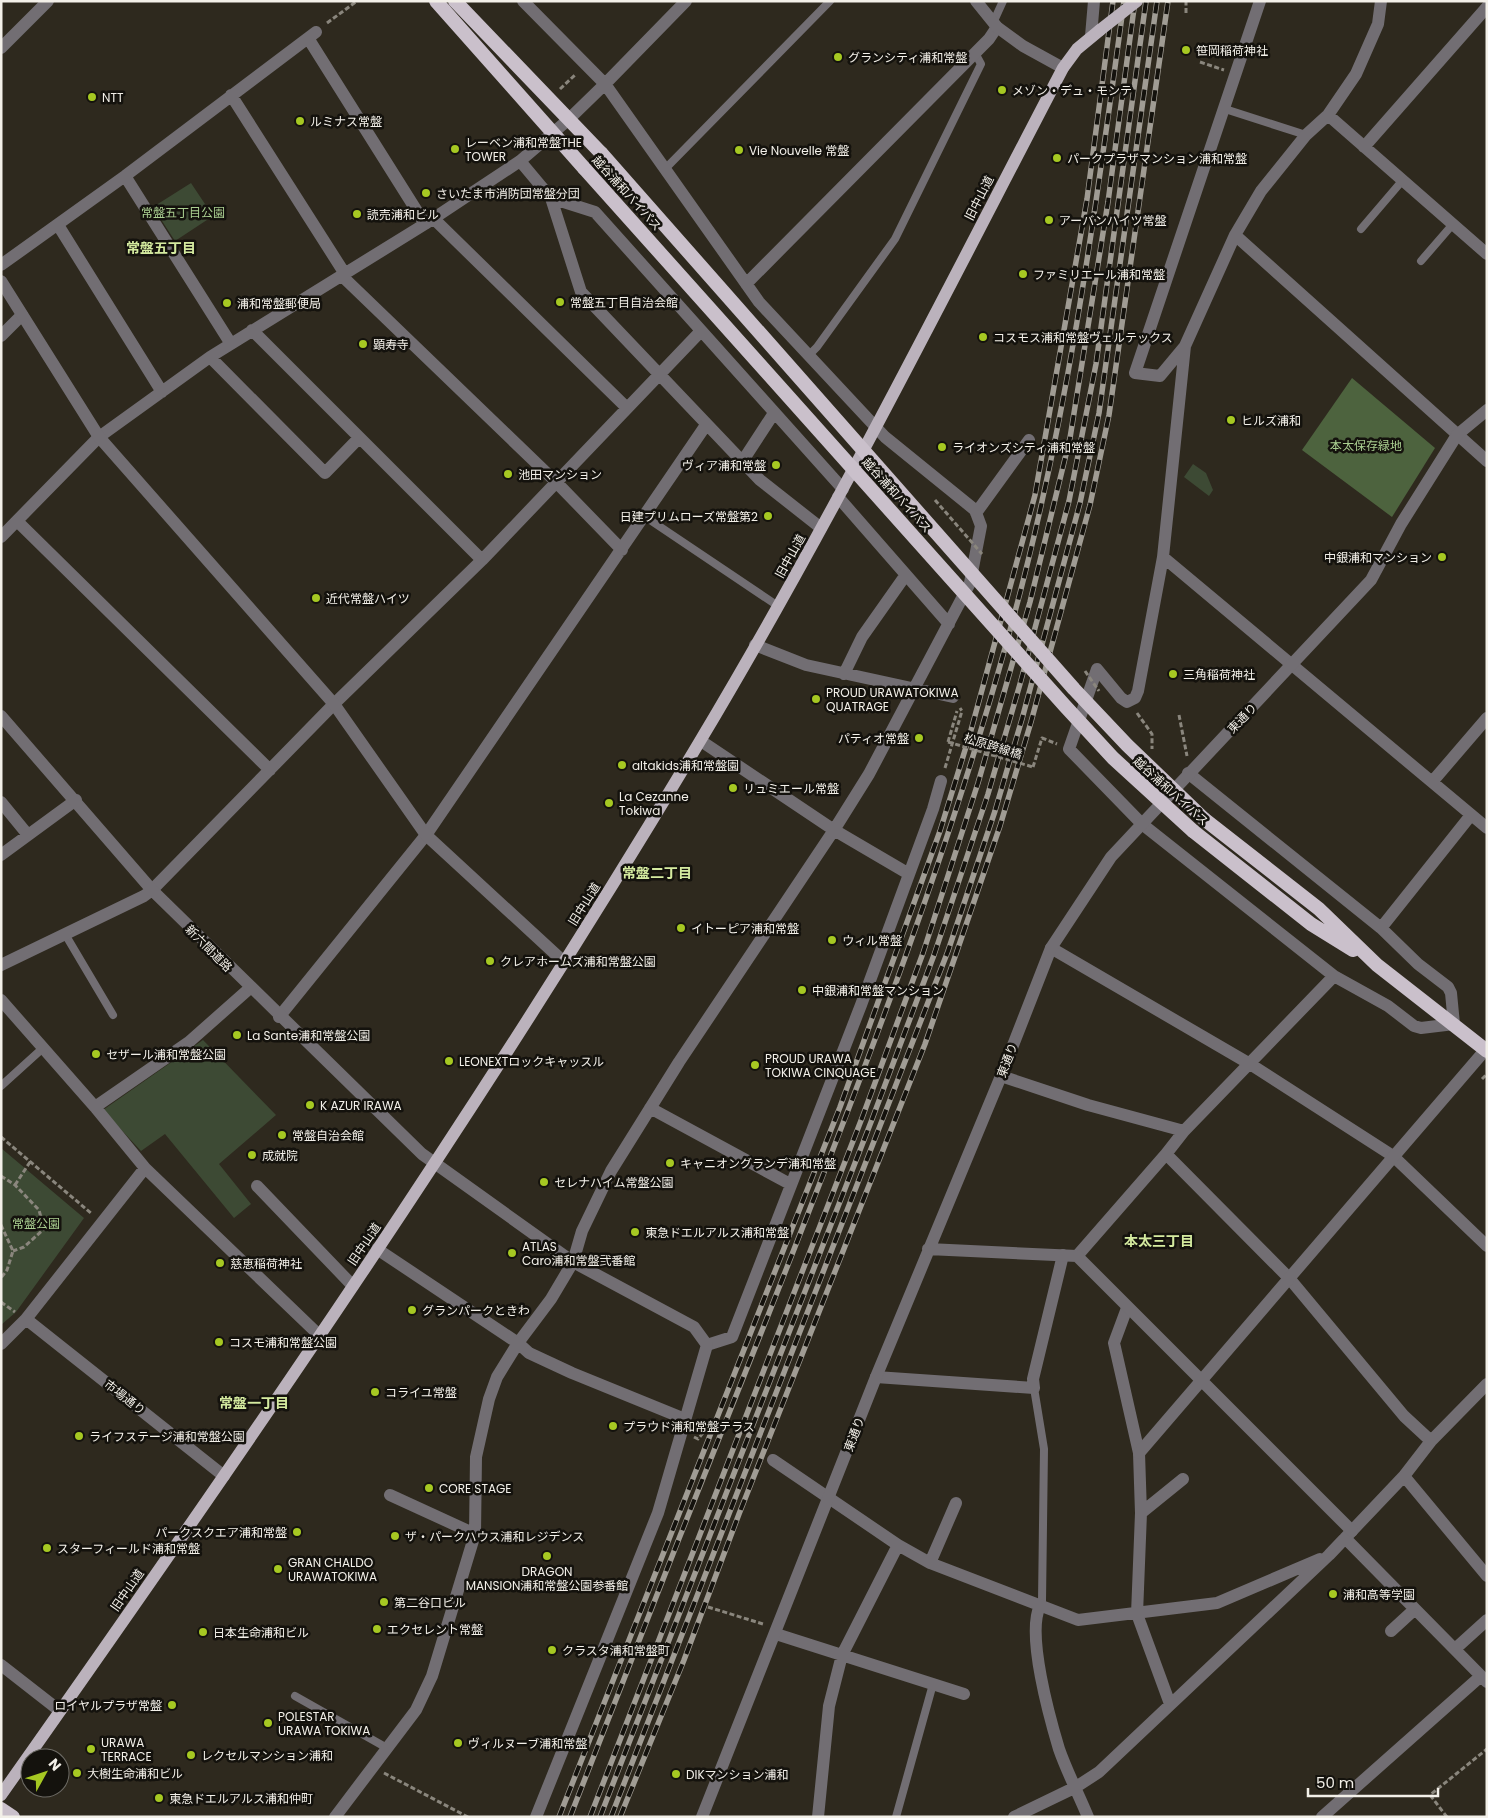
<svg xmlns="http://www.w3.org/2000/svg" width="1488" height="1818" font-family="Poppins,'Noto Sans JP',sans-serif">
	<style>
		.green { fill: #3d4a34 }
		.forest { fill: #4d633e }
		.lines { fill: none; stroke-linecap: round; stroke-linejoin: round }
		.path { stroke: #8a867d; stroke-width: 3; stroke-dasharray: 5 2.5; stroke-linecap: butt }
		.service { stroke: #726e73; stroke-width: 8 }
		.minor { stroke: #726e73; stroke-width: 12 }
		.tertiary { stroke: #726e73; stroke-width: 12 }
		.primary { stroke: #bbb2bc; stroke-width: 12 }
		.trunk { stroke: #cac0cb; stroke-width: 14 }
		.rail-casing { stroke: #a09c94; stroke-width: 5.5 }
		.rail { stroke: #14120d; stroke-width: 4; stroke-dasharray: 11; stroke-linecap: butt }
		.path-bridge { stroke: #8a867d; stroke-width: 3; stroke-dasharray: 5 2.5; stroke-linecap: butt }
		.primary-bridge { stroke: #bbb2bc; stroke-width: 12 }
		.trunk-bridge { stroke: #cac0cb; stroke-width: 14 }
		.poi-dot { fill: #a6c822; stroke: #14120d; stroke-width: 2 }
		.labels { text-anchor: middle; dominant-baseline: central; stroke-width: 5; stroke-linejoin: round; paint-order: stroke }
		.poi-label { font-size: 12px; fill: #f3f0e9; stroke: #14120d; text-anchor: start }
		.street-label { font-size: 12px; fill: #f3f0e9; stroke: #14120d }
		.park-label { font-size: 12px; fill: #aacf91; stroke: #14120d }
		.neighbourhood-label { font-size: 14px; font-weight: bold; fill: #d4ea9f; stroke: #14120d }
	</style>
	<rect width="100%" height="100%" fill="#2e291e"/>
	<path class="green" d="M191,183L213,216L175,241L153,207Z
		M1193,464L1206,473L1213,490L1209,496L1184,477Z
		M203,1040L276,1115L219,1164L251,1204L234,1218L165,1134L141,1151L103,1110Z
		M1,1148L84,1218L16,1312L1,1325Z"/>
	<path class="forest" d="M1352,378L1435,448L1392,517L1302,450Z"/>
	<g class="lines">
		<path class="path" d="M1186,13V1
			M327,23L357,1
			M1200,62L1224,70
			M560,89L575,75
			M1137,713L1152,734V749
			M1179,715L1187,756
			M948,742L957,711
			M1033,767L1042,738L1057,744
			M945,768L962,711L960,708
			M1482,1079L1487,1074
			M1,1137L92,1214
			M1,1176L15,1185L39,1210L44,1229L24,1247L13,1251
			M15,1185L30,1162
			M1,1225L13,1251L7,1270L1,1278
			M1,1302L15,1312
			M694,1437L698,1439L708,1427
			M708,1607L763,1624
			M384,1773L468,1817
			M1447,1817L1430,1795L1487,1749"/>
		<path class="service" d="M993,23L1003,1
			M1225,109L1306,135
			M665,169L830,1
			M1361,229L1402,181
			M1421,261L1453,224
			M808,356L817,347L895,239L981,64L975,53
			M650,520L778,606
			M65,934L113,1015
			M1,1086L43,1048
			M1034,1388L1044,1449L1042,1601L1040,1606
			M295,1696L387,1748
			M896,1817L933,1684"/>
		<path class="minor" d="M523,1L605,84L686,1
			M1091,36L1094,1
			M308,38L425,224
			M1,48L48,1
			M231,95L345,274
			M1328,115L1487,254
			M1364,147L1487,7
			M520,161L551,198L581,292L760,480L821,528
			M125,176L231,344
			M551,198L595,212L843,489
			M434,219L627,408
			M58,225L162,392
			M1235,235L1487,461
			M1,265L125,176L316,32
			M342,276L557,483L622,550
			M746,284L989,39L997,27
			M252,330L482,560
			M1,336L22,315
			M1185,346L1160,376L1135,373L1260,1
			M210,357L325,473L359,438
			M742,462L774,413
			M838,497L949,624
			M976,513L1029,440
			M17,521L270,770
			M1,537L99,437L210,357L425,224L520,161L568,120L605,84L759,302L885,437L975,510L981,526L970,583L869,774L834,830L679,1062L611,1171L582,1231L573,1262L551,1299L518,1343L497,1377L489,1399L476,1457L475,1534L432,1676L416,1710L335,1817
			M1163,557L1487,828
			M755,645L806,665L953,697
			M844,674L862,637L905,576
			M701,741L834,830L909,874
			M1188,773L1381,928L1418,964L1448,987L1451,993L1454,1024L1421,1028L1414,1026L1388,1006L1334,976L1142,824L1069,749L1097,669L1121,698L1127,702L1135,698L1138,691L1163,557L1185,346L1235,235L1261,191L1306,135L1328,115L1356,74L1378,24L1381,1
			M1432,782L1487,718
			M1,802L28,835
			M1,855L76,800
			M152,890L334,704L482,560L701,331
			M1381,928L1471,815
			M1051,948L1250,1064L1393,1156L1487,1246
			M1,1000L95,1107L145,1168L26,1319L1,1344
			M279,1017L426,835L706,425
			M1001,1076L1088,1105L1184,1131
			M95,1107L189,1042L250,988
			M650,1108L790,1184
			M1166,1154L1289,1278L1404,1416L1431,1441
			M145,1168L319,1335
			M257,1186L353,1286
			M377,1249L518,1343L529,1353L572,1373L685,1419
			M1077,1256L1166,1154L1184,1131L1334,976
			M1127,1308L1114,1343L1139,1453L1141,1513L1137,1614L1170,1704
			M26,1319L224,1476
			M707,1345L732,1337L861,1005L933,809L941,781
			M876,1377L1034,1388L1033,1379L1063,1255
			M773,1460L898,1545L930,1563L1078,1620L1217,1603L1320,1559
			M1404,1476L1487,1576
			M390,1495L475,1534
			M1141,1513L1183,1479
			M1345,1538L1487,1682
			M930,1563L956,1503
			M1040,1606C1026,1634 1050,1719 1059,1749C1067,1772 1079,1795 1088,1817
			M1391,1631L1415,1609
			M776,1634L964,1694
			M1455,1649L1487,1620
			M1,1665L60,1711
			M818,1817L829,1706L842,1655L898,1545
			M1014,1817L1076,1787L1099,1772L1329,1555L1404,1476L1431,1441L1487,1384
			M1322,1817L1481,1676"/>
		<path class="tertiary" d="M976,1L997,27L1023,46L1063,68
			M1,281L99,437L334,704L426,835L564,962
			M1,716L152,890L422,1154L573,1262L694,1327L707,1345L658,1513L536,1817
			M1,965L144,896L152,890
			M928,1249L1077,1256L1352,1531
			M1139,1453L1487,1048
			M702,1817L876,1377L1001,1076L1051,948L1111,857L1371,580L1401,524L1457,435L1487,410"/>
		<path class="primary" d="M1,1795C244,1451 484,1103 700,741C831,522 945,294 1063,68L1077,49L1100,30"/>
		<path class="trunk" d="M436,1L584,168
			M455,1L601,153
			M1204,819L1319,909L1377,965L1487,1051
			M1193,831L1311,924L1353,950
			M1,1809L13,1817"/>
		<defs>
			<path id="rail" d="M559,1817L840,1107L940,831L970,734L1035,495L1087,199L1113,1
				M570,1817C635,1650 700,1484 767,1318C855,1095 943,872 1007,641C1066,432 1095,216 1124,1
				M590,1817L862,1118L923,953L978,783L1030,602L1070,438L1108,202L1135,1
				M600,1817L871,1122L934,955L988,794L1020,684L1069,501L1096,364L1146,1
				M611,1817L948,951L995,811L1022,719L1080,503L1099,413L1157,1
				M620,1817L684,1660L739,1514L925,1044L1000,826L1031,722L1090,505L1109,415L1168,1"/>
		</defs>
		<use href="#rail" class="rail-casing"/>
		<use href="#rail" class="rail"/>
		<path class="path-bridge" d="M935,500L982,554
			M1085,671L1099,691
			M948,742L1033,767"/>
		<path class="primary-bridge" d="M1100,30L1137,1"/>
		<path class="trunk-bridge" d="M601,153L1074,689L1127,745L1204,819
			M584,168L1065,706L1113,758L1193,831"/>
	</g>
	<g class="poi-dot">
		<circle cx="1186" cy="50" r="5"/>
		<circle cx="838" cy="57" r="5"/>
		<circle cx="1002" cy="90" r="5"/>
		<circle cx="92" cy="97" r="5"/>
		<circle cx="300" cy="121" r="5"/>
		<circle cx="455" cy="149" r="5"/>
		<circle cx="739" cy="150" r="5"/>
		<circle cx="1057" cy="158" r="5"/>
		<circle cx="426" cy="193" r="5"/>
		<circle cx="357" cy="214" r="5"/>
		<circle cx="1049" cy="220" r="5"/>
		<circle cx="1023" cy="274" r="5"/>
		<circle cx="560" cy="302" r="5"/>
		<circle cx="227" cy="303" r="5"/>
		<circle cx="983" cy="337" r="5"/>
		<circle cx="363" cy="344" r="5"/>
		<circle cx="1231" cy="420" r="5"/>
		<circle cx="942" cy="447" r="5"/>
		<circle cx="776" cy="465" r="5"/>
		<circle cx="508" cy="474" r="5"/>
		<circle cx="768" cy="516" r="5"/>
		<circle cx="1442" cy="557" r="5"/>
		<circle cx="316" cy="598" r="5"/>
		<circle cx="1173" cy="674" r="5"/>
		<circle cx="816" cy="699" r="5"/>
		<circle cx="919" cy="738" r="5"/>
		<circle cx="622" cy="765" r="5"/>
		<circle cx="733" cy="788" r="5"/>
		<circle cx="609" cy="803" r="5"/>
		<circle cx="681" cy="928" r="5"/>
		<circle cx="832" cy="940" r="5"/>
		<circle cx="490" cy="961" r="5"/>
		<circle cx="802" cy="990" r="5"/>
		<circle cx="237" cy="1035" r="5"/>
		<circle cx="96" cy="1054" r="5"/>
		<circle cx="449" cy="1061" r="5"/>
		<circle cx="755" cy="1065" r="5"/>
		<circle cx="310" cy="1105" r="5"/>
		<circle cx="282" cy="1135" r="5"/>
		<circle cx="252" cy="1155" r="5"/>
		<circle cx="670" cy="1163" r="5"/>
		<circle cx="544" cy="1182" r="5"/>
		<circle cx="635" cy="1232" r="5"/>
		<circle cx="512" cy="1253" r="5"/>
		<circle cx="220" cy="1263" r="5"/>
		<circle cx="412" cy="1310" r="5"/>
		<circle cx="219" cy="1342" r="5"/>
		<circle cx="375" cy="1392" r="5"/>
		<circle cx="613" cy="1426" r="5"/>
		<circle cx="79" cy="1436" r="5"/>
		<circle cx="429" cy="1488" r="5"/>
		<circle cx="297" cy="1532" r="5"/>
		<circle cx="395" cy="1536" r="5"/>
		<circle cx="47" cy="1548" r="5"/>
		<circle cx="547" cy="1556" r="5"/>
		<circle cx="278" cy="1569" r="5"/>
		<circle cx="1333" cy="1594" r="5"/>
		<circle cx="384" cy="1602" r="5"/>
		<circle cx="377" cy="1629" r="5"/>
		<circle cx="203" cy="1632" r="5"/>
		<circle cx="552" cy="1650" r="5"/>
		<circle cx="172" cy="1705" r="5"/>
		<circle cx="268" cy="1723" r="5"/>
		<circle cx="458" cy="1743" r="5"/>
		<circle cx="91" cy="1749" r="5"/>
		<circle cx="191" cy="1755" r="5"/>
		<circle cx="77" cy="1773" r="5"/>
		<circle cx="676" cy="1774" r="5"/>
		<circle cx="159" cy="1798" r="5"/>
	</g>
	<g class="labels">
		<g class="poi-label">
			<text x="1196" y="50">笹岡稲荷神社</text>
			<text x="848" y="57">グランシティ浦和常盤</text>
			<text x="1012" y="90">メゾン・デュ・モンテ</text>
			<text x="102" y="97">NTT</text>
			<text x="310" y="121">ルミナス常盤</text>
			<text x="465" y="142">レーベン浦和常盤THE<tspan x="465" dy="14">TOWER</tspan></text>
			<text x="749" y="150">Vie Nouvelle 常盤</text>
			<text x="1067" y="158">パークプラザマンション浦和常盤</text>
			<text x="436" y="193">さいたま市消防団常盤分団</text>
			<text x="367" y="214">読売浦和ビル</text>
			<text x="1059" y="220">アーバンハイツ常盤</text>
			<text x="1033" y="274">ファミリエール浦和常盤</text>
			<text x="570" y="302">常盤五丁目自治会館</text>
			<text x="237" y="303">浦和常盤郵便局</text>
			<text x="993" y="337">コスモス浦和常盤ヴェルテックス</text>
			<text x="373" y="344">顕寿寺</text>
			<text x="1241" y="420">ヒルズ浦和</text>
			<text x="952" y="447">ライオンズシティ浦和常盤</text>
			<text x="766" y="465" text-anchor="end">ヴィア浦和常盤</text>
			<text x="518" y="474">池田マンション</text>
			<text x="758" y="516" text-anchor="end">日建プリムローズ常盤第2</text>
			<text x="1432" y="557" text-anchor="end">中銀浦和マンション</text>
			<text x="326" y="598">近代常盤ハイツ</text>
			<text x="1183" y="674">三角稲荷神社</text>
			<text x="826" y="692">PROUD URAWATOKIWA<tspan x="826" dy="14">QUATRAGE</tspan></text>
			<text x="909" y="738" text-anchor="end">パティオ常盤</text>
			<text x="632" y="765">altakids浦和常盤園</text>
			<text x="743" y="788">リュミエール常盤</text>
			<text x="619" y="796">La Cezanne<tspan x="619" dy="14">Tokiwa</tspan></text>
			<text x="691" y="928">イトーピア浦和常盤</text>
			<text x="842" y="940">ウィル常盤</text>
			<text x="500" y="961">クレアホームズ浦和常盤公園</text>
			<text x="812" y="990">中銀浦和常盤マンション</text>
			<text x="247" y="1035">La Sante浦和常盤公園</text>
			<text x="106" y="1054">セザール浦和常盤公園</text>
			<text x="765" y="1058">PROUD URAWA<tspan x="765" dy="14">TOKIWA CINQUAGE</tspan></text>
			<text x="459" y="1061">LEONEXTロックキャッスル</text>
			<text x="320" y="1105">K AZUR IRAWA</text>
			<text x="292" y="1135">常盤自治会館</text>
			<text x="262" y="1155">成就院</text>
			<text x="680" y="1163">キャニオングランデ浦和常盤</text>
			<text x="554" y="1182">セレナハイム常盤公園</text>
			<text x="645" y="1232">東急ドエルアルス浦和常盤</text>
			<text x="522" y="1246">ATLAS<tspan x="522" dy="14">Caro浦和常盤弐番館</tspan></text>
			<text x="230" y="1263">慈恵稲荷神社</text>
			<text x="422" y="1310">グランパークときわ</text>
			<text x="229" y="1342">コスモ浦和常盤公園</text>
			<text x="385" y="1392">コライユ常盤</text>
			<text x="623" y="1426">プラウド浦和常盤テラス</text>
			<text x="89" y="1436">ライフステージ浦和常盤公園</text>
			<text x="439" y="1488">CORE STAGE</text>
			<text x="287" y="1532" text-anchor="end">パークスクエア浦和常盤</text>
			<text x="405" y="1536">ザ・パークハウス浦和レジデンス</text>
			<text x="57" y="1548">スターフィールド浦和常盤</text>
			<text x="288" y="1562">GRAN CHALDO<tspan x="288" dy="14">URAWATOKIWA</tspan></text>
			<text x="547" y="1571" text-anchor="middle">DRAGON<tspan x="547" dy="14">MANSION浦和常盤公園参番館</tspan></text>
			<text x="1343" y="1594">浦和高等学園</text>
			<text x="394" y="1602">第二谷口ビル</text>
			<text x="387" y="1629">エクセレント常盤</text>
			<text x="213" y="1632">日本生命浦和ビル</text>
			<text x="562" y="1650">クラスタ浦和常盤町</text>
			<text x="162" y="1705" text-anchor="end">ロイヤルプラザ常盤</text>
			<text x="278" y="1716">POLESTAR<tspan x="278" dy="14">URAWA TOKIWA</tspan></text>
			<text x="101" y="1742">URAWA<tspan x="101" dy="14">TERRACE</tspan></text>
			<text x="468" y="1743">ヴィルヌーブ浦和常盤</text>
			<text x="201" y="1755">レクセルマンション浦和</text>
			<text x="87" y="1773">大樹生命浦和ビル</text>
			<text x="686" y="1774">DIKマンション浦和</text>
			<text x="169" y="1798">東急ドエルアルス浦和仲町</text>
		</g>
		<g class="street-label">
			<text transform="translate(627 193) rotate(48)">越谷浦和バイパス</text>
			<text transform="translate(979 198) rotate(-63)">旧中山道</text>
			<text transform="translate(897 495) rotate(48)">越谷浦和バイパス</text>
			<text transform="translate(790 556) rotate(-61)">旧中山道</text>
			<text transform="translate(1242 718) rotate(-46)">東通り</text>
			<text transform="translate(993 746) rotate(17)">松原跨線橋</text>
			<text transform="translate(1171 791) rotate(42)">越谷浦和バイパス</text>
			<text transform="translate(584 904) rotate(-58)">旧中山道</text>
			<text transform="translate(209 948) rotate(45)">新六間道路</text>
			<text transform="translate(1007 1060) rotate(-69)">東通り</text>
			<text transform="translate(364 1244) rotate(-56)">旧中山道</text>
			<text transform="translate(125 1397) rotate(38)">市場通り</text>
			<text transform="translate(854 1434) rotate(-69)">東通り</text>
			<text transform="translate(127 1590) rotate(-55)">旧中山道</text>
		</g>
		<g class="park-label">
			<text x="183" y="212">常盤五丁目公園</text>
			<text x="1366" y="445">本太保存緑地</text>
			<text x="36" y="1223">常盤公園</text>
		</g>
		<g class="neighbourhood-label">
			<text x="161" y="248">常盤五丁目</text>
			<text x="657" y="873">常盤二丁目</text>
			<text x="1159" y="1241">本太三丁目</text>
			<text x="254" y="1403">常盤一丁目</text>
		</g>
	</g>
	<rect width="1488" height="1818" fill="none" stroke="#f3f0e9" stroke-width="5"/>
	<g transform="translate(45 1773) rotate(50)"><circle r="24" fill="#14120d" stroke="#6d6b65"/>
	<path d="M0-4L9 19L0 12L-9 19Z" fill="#a6c822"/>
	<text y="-8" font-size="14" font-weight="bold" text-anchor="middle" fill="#f3f0e9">N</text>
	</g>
	<path d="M1308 1788v8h130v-8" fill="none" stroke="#f3f0e9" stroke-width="2.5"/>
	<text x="1316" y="1788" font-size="15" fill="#f3f0e9" stroke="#14120d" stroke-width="4" paint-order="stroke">50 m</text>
</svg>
